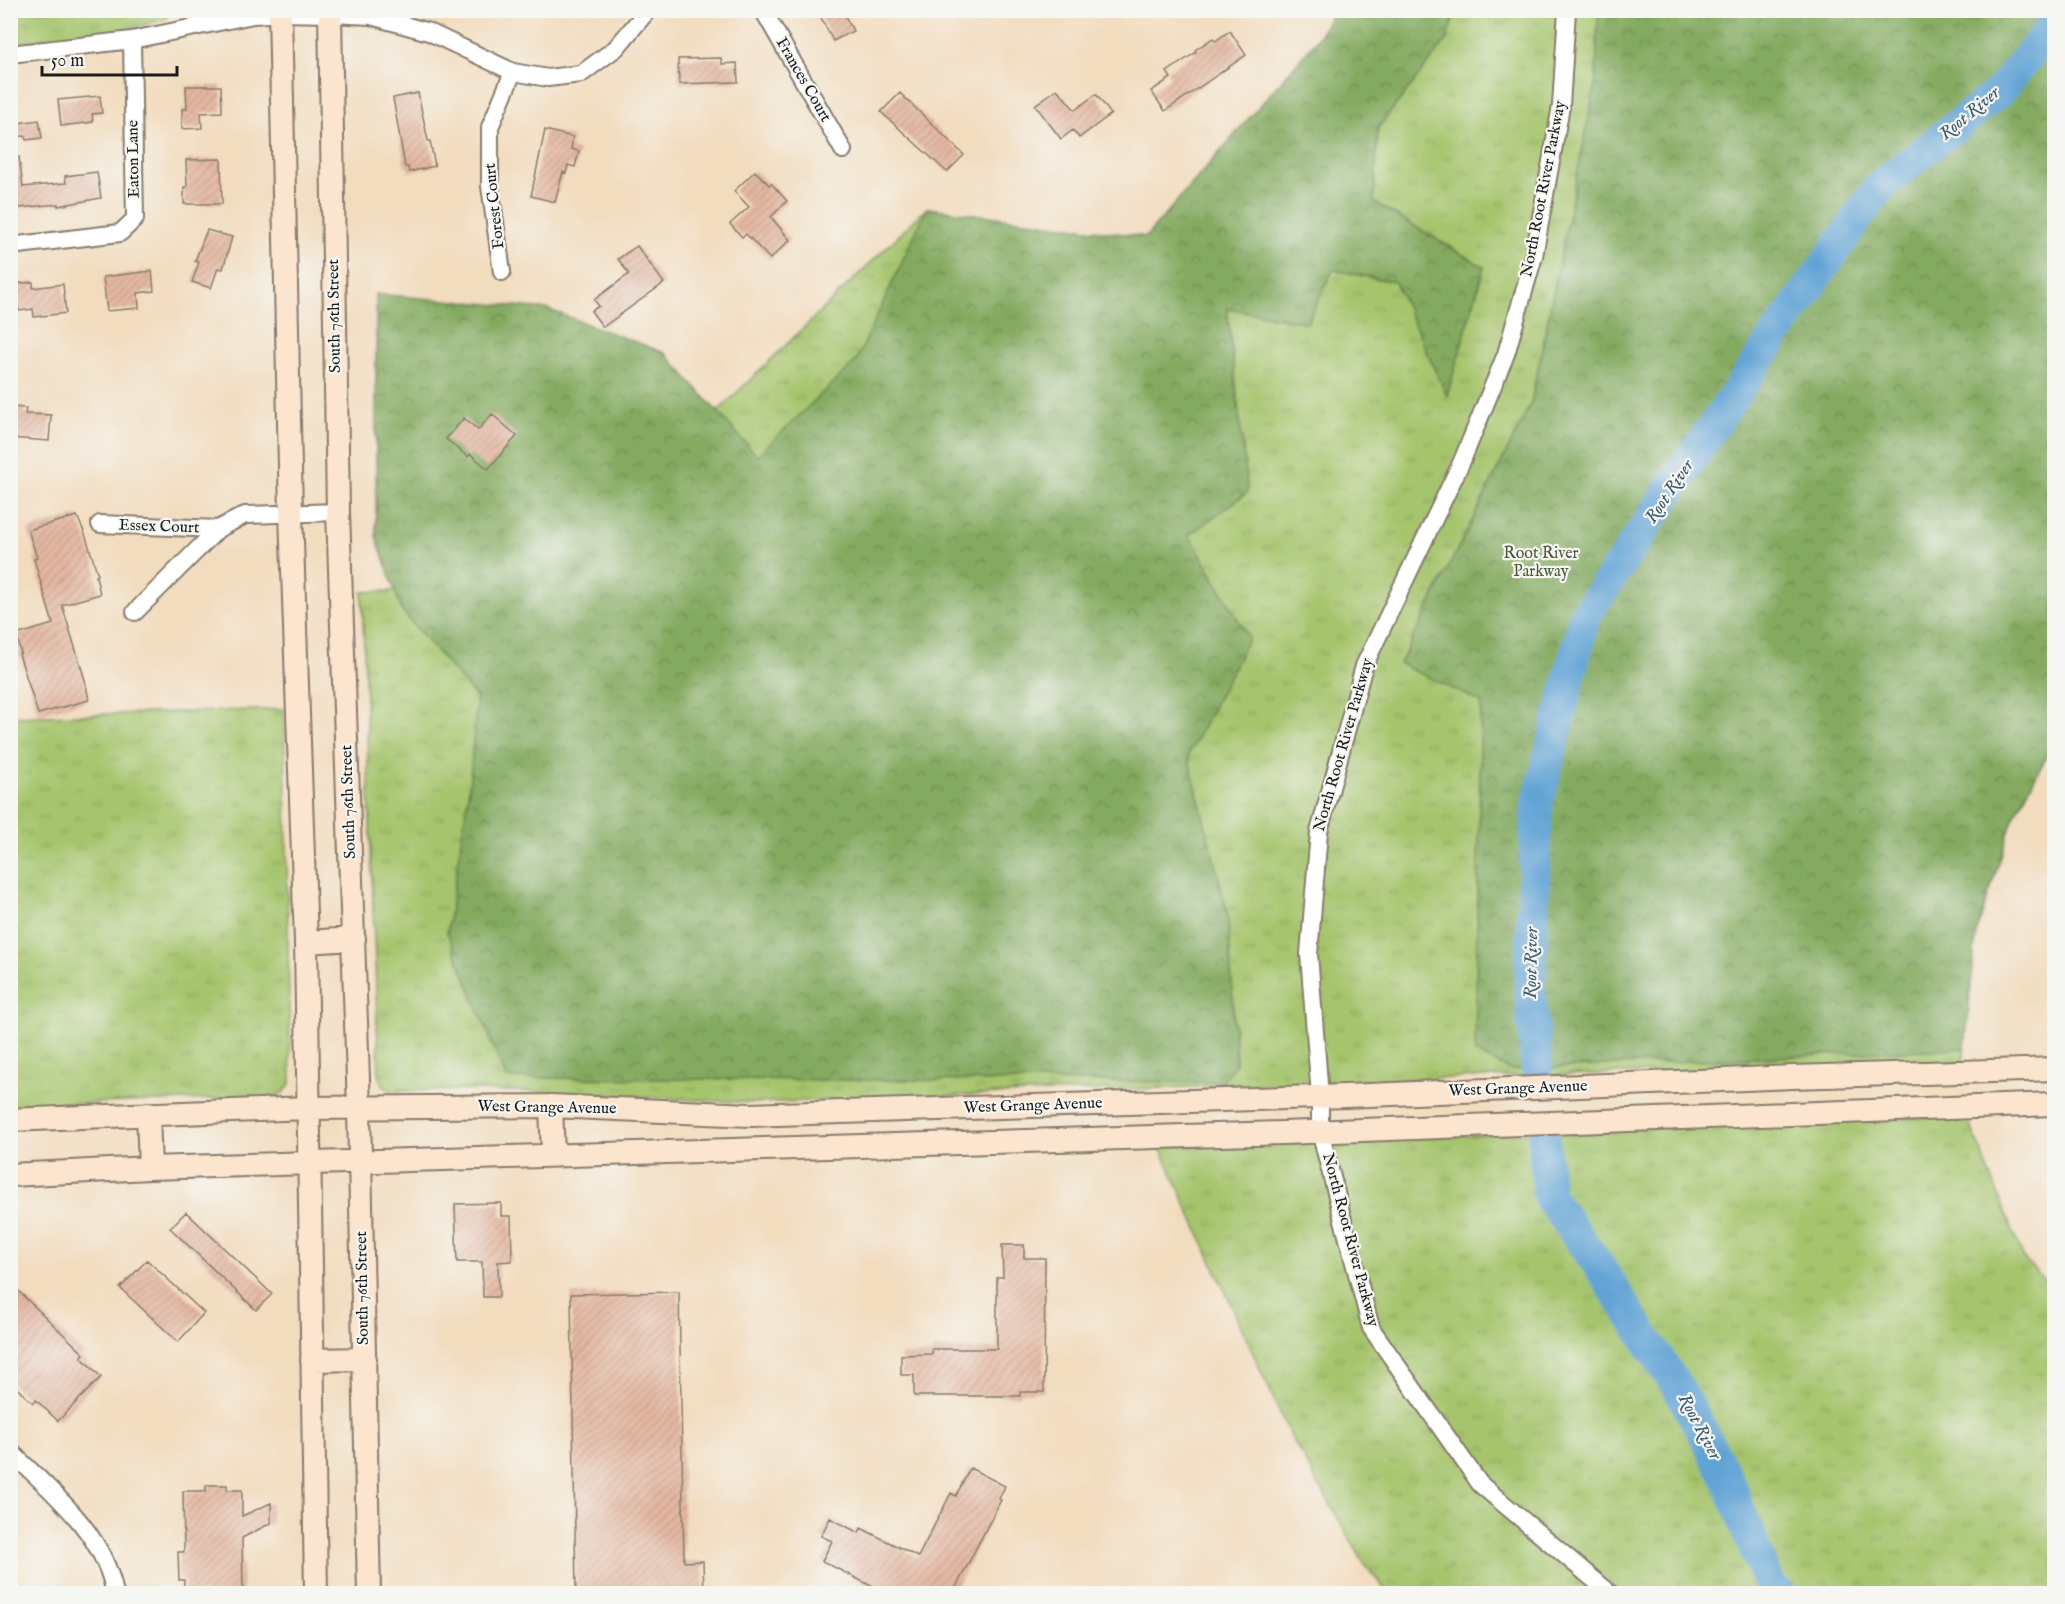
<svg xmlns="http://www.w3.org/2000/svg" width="2065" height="1604" font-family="'IM FELL English',serif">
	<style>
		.grass { fill: url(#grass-tufts); stroke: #607044; stroke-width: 1.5 }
		.forest { fill: url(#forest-crowns); stroke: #50633e; stroke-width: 1.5 }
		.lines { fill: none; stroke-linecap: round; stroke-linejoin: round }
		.river { stroke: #61a3d5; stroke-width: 32 }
		.building { fill: url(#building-hatch) }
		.street-casing { stroke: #877c6d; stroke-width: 20 }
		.secondary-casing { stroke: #877c6d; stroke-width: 26 }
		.street { stroke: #fff; stroke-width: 16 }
		.secondary { stroke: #fbe5cf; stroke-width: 22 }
		.labels { text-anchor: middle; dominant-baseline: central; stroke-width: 4.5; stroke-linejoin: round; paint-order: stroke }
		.street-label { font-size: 16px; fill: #1c1c1c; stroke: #f6f6f2 }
		.park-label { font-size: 16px; fill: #4c5738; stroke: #f6f6f2 }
		.water-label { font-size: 18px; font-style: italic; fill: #3b596f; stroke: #f6f6f2 }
	</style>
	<defs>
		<pattern id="grass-tufts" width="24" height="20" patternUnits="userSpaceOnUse" patternTransform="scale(1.5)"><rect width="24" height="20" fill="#a5c46c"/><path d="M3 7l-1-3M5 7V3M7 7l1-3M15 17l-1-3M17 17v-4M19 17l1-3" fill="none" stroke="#8da85d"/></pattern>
		<pattern id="forest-crowns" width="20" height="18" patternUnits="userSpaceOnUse" patternTransform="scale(1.5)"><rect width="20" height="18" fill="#84aa60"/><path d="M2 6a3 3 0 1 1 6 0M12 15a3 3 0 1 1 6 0" fill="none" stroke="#6b8a4e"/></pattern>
		<pattern id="building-hatch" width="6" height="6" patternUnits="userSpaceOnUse" patternTransform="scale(1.5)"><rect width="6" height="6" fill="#e4b7a0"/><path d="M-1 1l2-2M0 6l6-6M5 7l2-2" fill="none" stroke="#c39d89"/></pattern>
	</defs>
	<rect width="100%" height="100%" fill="#f6f6f2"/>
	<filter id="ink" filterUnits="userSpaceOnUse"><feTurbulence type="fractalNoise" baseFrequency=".0167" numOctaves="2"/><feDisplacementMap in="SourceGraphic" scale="12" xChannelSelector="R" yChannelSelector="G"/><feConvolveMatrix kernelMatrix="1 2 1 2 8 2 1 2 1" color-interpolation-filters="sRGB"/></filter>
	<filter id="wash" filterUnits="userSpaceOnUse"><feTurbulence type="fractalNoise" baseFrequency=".008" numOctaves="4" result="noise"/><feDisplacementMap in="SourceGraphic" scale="24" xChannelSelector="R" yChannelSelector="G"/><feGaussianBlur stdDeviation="1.35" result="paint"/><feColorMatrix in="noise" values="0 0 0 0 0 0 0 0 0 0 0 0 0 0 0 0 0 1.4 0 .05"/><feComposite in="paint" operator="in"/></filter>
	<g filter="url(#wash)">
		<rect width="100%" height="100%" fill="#f2dcbe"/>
		<path class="grass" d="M11,10L167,11V19L110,34L11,43Z
			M1334,11H2054V742L2013,819L1976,933L1963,1064L1348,1081L756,1103L548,1092L471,1090L395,1091C386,1089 382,1086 379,1077L362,592L539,585L927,208L1146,237L1316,41Z
			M284,709C288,833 287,957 291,1081C288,1090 283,1094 274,1097L11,1106V717Z
			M1967,1116L2024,1259L2054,1290V1593H1388L1365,1565L1290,1435L1160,1147Z"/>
		<path class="forest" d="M1334,11H1456L1446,41L1378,128L1374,202L1484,267L1447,396L1395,282L1333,270L1307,323L1227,308L1248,492L1189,535L1249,638L1188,756L1228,915L1236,1063L1222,1082L506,1078L447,932L469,789L477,698L402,611L376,536V294L547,309L665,353L757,456L856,361L927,208L1146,237L1316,41Z
			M1598,11H2054V742L2013,819L1976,933L1965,1048L1510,1070L1475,1052L1481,702L1400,664L1531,403L1596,80Z"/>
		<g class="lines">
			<path class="river" d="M1537,1069L1530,989L1537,806L1585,616L1755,365L1879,187L1999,92L2054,25
				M1544,1140L1549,1197L1597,1263L1680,1391L1726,1476L1770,1587L1779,1594"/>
		</g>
		<g id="blocks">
			<path class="building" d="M817,10H842L853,31L833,41Z
				M1230,31L1246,55L1165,111L1151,91L1171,78L1167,72L1196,52L1195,50L1213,38L1215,41Z
				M721,58L722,64L737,63L738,82L679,84L678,59Z
				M186,86H221L222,112L201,113L202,128L182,129V109H187Z
				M1057,89L1075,110L1096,94L1111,114L1079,138L1073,130L1061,139L1035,105Z
				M418,93L428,141H430L435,166L409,172L408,167H405L393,98Z
				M900,93L964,155L947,172L881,112Z
				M100,96L102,113L92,114L93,122L61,126L58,100Z
				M39,120L42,138L26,140L25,136L10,137V124Z
				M545,130L573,137L571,149L579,151L575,167L568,165L566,173L563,172L555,202L531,196Z
				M19,157L23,187L66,183L65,176L97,172L101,198L58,206V204L10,209V158Z
				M221,159L222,204H184V187H187L186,160Z
				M755,171L769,185L771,183L787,201L771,217L790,240L770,259L746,234L742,237L730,224L749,207L734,191Z
				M207,230L232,237L223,269L218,268L211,288L192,282L199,262L195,261Z
				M637,246L664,283L603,327L591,311L599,306L594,300L629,274L618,259Z
				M152,271L154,291L138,293L139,308L107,311L103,277Z
				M33,282V288L63,284L66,313L34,317L33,309L19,311L14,284Z
				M10,407L26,408L25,414L51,415L49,441L10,438Z
				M492,414L517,436L488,469L470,454L468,457L446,439L464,418L478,430Z
				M77,516L85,534L98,575L96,576L100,594L62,605L85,680L89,700L38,714L19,654L21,653L16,635L53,624L34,559L37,558L28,530Z
				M501,1203V1216H511L512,1261L498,1262L499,1297H483L482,1262H457L455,1204Z
				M186,1212L272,1294L256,1310L170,1228Z
				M1002,1245H1024V1258H1045L1044,1392H1020V1396H914V1375H901V1355L932,1354V1349H997V1277H1003Z
				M147,1260L204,1313L178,1342L120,1288Z
				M10,1283L84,1354L81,1357L101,1377L58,1421L36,1400L33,1403L10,1382Z
				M679,1292L684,1562L703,1561L704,1593H576L571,1294Z
				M970,1468L1005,1486L999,1499L1001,1500L953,1593H885L822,1561L832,1541L821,1536L830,1518L859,1533L861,1528L918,1557L951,1493L956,1496Z
				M206,1485H227V1490H242V1516L271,1503V1523L242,1538L243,1593H184V1580H179L178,1552H184L183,1491H206Z"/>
		</g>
	</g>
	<g filter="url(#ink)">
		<use href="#blocks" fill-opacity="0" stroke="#877c6d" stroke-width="1.5"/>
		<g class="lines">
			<defs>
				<path id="street" d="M763,10L843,150
					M1567,10L1561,106L1534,256L1506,354L1462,461L1364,666L1319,832L1309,954L1320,1097V1131L1371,1328L1480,1484L1611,1594
					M10,54L132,40L253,15L281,13L330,14L371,16L429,32L513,72L548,78L581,74L616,48L648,10
					M10,246L120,233L135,219L132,40
					M502,272L490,186V127L513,72
					M100,524L218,529L245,515L338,512
					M135,612L218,529
					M10,1451C52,1492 104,1533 115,1594"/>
				<path id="secondary" d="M280,10L291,513L306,942L316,1594
					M330,10L338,512L359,1108L369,1594
					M306,942L354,939
					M551,1106L553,1155
					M148,1114L150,1168
					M10,1120L307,1108L551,1106L750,1115L1346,1096L1792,1077L2054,1069
					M10,1175L150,1168L1283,1133L2054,1104
					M312,1360L365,1359"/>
			</defs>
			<use href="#street" class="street-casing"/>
			<use href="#secondary" class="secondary-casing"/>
			<use href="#street" class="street"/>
			<use href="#secondary" class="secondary"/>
		</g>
	</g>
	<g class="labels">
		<g class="street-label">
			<text transform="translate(803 80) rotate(60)">Frances Court</text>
			<text transform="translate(134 159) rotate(-91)">Eaton Lane</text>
			<text transform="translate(1544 189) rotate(-79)">North Root River Parkway</text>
			<text transform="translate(495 206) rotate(-96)">Forest Court</text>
			<text transform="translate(335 316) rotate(-91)">South 76th Street</text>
			<text transform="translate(159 527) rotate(2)">Essex Court</text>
			<text transform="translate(1344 745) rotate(-74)">North Root River Parkway</text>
			<text transform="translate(349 802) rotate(-92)">South 76th Street</text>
			<text transform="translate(1518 1089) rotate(-2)">West Grange Avenue</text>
			<text transform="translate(1033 1106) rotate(-2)">West Grange Avenue</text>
			<text transform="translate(547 1108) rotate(1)">West Grange Avenue</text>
			<text transform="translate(1350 1240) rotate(75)">North Root River Parkway</text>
			<text transform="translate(363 1288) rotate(-91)">South 76th Street</text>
		</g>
		<g class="park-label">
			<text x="1541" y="554">Root River<tspan x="1541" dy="18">Parkway</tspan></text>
		</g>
		<g class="water-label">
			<text transform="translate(1970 114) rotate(-40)">Root River</text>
			<text transform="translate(1670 492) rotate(-56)">Root River</text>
			<text transform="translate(1532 963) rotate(-89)">Root River</text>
			<text transform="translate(1699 1427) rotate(62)">Root River</text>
		</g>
	</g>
	<rect width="2065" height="1604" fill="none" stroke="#f6f6f2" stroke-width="36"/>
	<path d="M42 66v9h135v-9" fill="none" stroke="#1c1c1c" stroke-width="3"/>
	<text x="51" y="66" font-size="18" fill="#1c1c1c" stroke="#f6f6f2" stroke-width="4.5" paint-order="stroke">50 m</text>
</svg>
